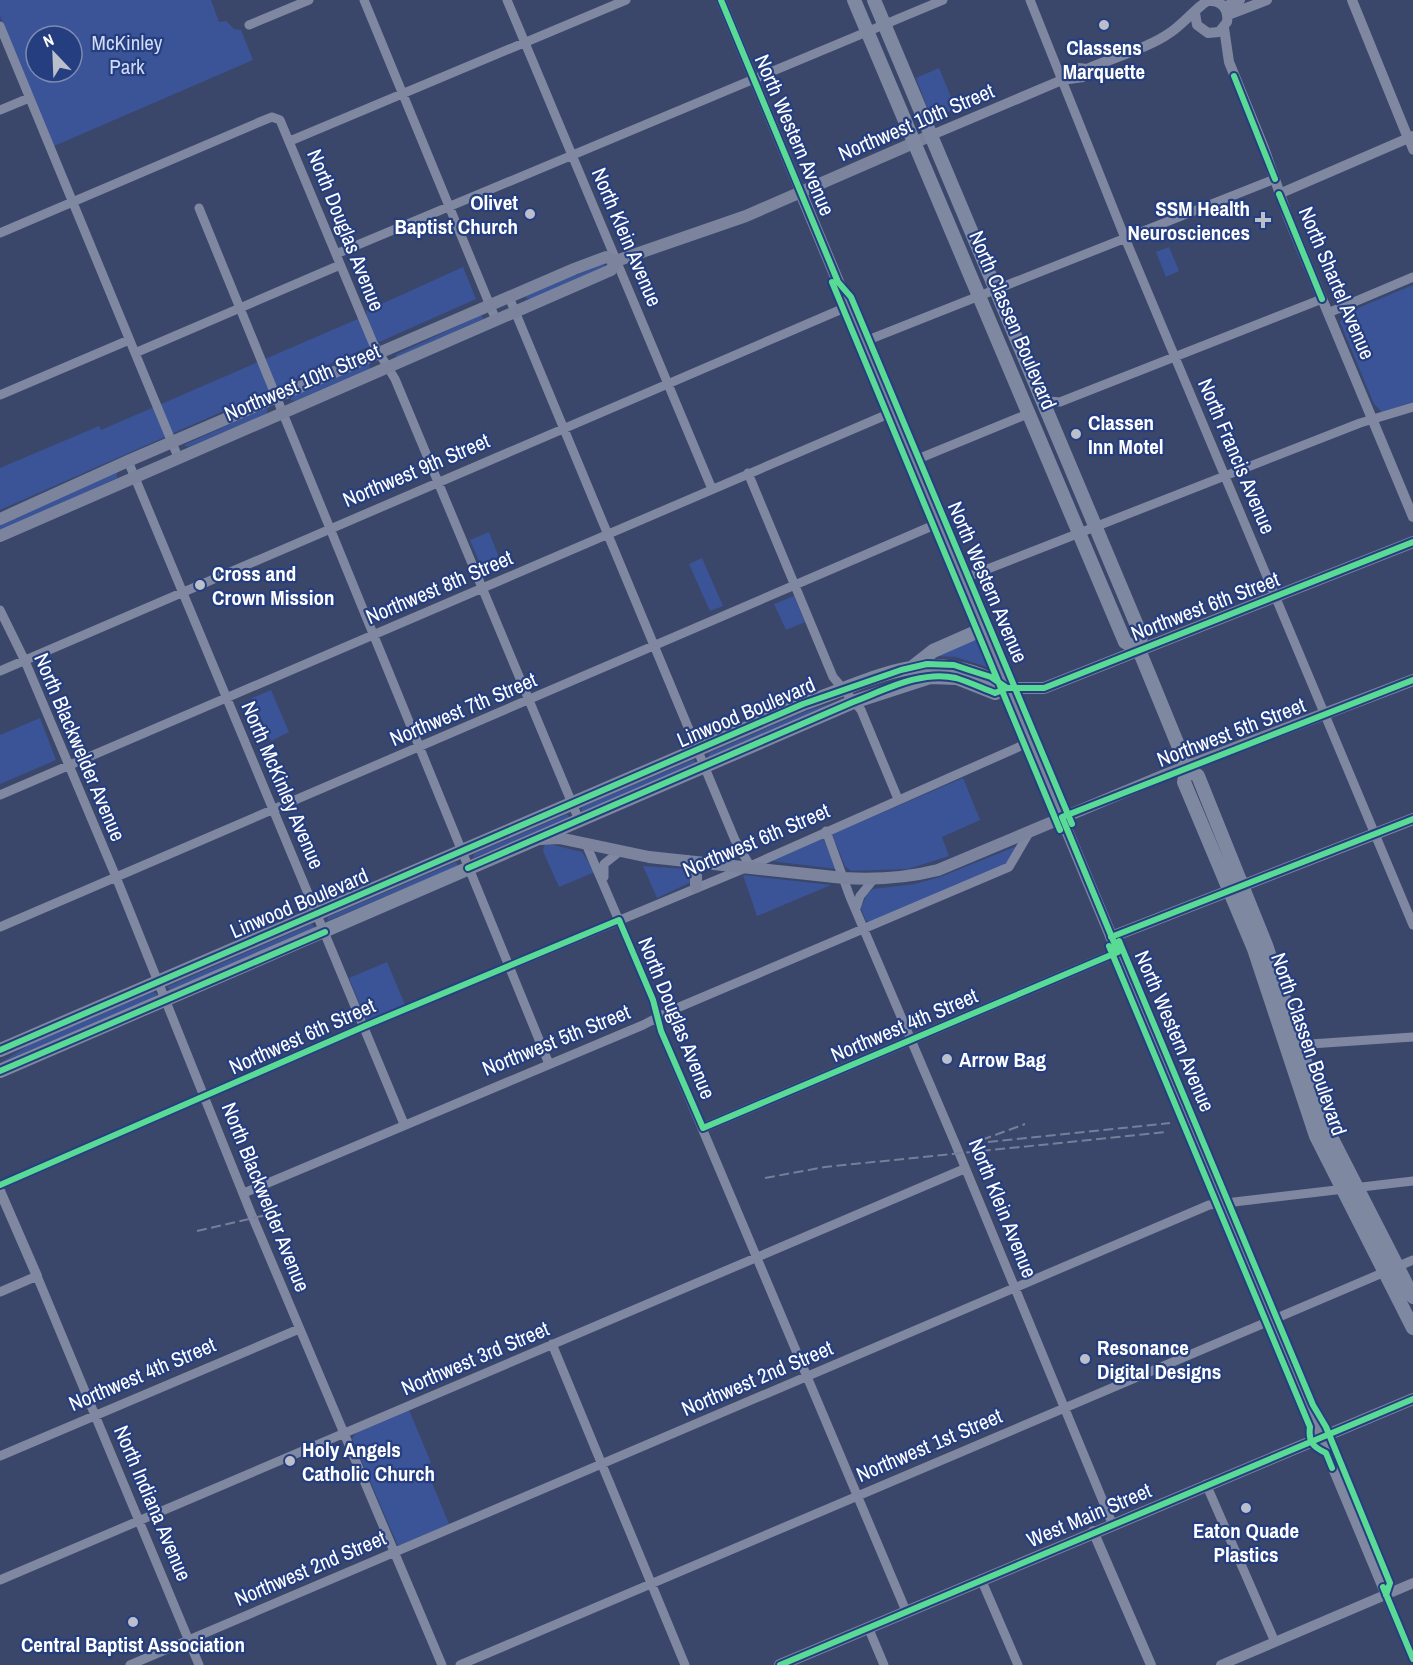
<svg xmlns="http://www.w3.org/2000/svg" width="1413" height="1665" font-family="'Archivo Narrow',sans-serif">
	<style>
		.green { fill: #3a5497; fill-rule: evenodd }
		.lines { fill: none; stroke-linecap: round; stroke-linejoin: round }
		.minor { stroke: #8088a1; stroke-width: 9 }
		.tertiary { stroke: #8088a1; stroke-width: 10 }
		.secondary { stroke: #7b839d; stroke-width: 12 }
		.primary { stroke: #7e88a0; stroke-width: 14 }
		.rail { stroke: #767f99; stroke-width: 2; stroke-dasharray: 10 4.5; stroke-linecap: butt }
		.cycleway-casing { stroke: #253e80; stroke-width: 10 }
		.cycleway { stroke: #5adb95; stroke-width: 6 }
		.poi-dot { fill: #babfcb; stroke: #253e80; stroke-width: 2 }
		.labels { text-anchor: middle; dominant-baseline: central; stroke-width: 4.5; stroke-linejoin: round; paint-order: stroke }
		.park-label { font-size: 21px; fill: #cfdaf5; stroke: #253e80 }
		.poi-label { font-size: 21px; font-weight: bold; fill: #fff; stroke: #253e80; text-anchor: start }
		.street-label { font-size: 21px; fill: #fff; stroke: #253e80 }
	</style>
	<rect width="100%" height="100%" fill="#3a476b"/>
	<path class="green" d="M0,0H211L219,22L226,21L234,29L241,30L253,60L54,146L0,16ZM36,36H72V72H36Z
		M939,68L956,109L936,117L929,112L916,78Z
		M1169,247L1179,271L1166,277L1156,252Z
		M604,264L605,266L531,299L525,298L528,294Z
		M463,267L476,299L0,510V468L99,426L101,430L367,315L366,311Z
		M1413,285V402L1382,412L1374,404L1340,322L1346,313Z
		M481,315L483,319L397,357L395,355Z
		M369,363L370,369L295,401L291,400V397Z
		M266,408L268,409L266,414L188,447L184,445Z
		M117,472V478L0,531V524Z
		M489,532L503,568L485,576L470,540Z
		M702,558L723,606L710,611L689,564Z
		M794,596L805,622L786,630L774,604Z
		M974,639L978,641L988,665L987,667L956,657L934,656Z
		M271,690L289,732L271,741L252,698Z
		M842,700L709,758L708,757L709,753L807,711Z
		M40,718L56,760L0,784V735Z
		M693,760L697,763L584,812L581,811L582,807Z
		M963,778L980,820L942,837L949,856L908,869L851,871L845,866L832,834Z
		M567,814L570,818L473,858L474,854Z
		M823,838L836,869L771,861Z
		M545,843L582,852L595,872L559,887L543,851Z
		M1017,846L1008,863L870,922L866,921L861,908L867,894L873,889L915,884L940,877Z
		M456,862L458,866L327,921L328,917Z
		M643,866L686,869L691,872V882L657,898Z
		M743,875L831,885L757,916Z
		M312,924L315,928L170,990L167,987Z
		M387,962L406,1007L367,1022L349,978Z
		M153,992L157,994L155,997L0,1063L31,1044Z
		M409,1410L431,1463L425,1466L449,1524L398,1546L352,1439L356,1433Z"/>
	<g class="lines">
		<path class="minor" d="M364,0L496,320
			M507,0L712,489
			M1030,0L1125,238L1413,925
			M249,25L309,0
			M0,26L178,457
			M0,110L29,98
			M1408,138L1413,150
			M290,141L626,0
			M199,208L549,1064
			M0,233L262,121L272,117L280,120L373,343L395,379L579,820
			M336,254L943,0
			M509,297L735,840L750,866
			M1328,313L1413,277
			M863,342L1275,179
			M135,353L340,265
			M1041,393L1049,401L1060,402L1322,299
			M0,395L129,340
			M128,461L404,1124
			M913,461L1030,413
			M748,473L833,677L861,710L898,799
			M962,579L1360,423L1413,407
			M0,610L25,661L116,877L250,1211L442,1665
			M0,671L849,306
			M0,795L893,412
			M826,831L850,897L955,1143L1112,1523
			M586,844L653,1000L661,1031L906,1611
			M604,877V864L619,852
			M856,908L860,896L873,880
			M0,927L939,523
			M1296,1045L1413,1037
			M0,1185L365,1026L750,866L1030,742
			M244,1193L643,1025L670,1011L1009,867L1030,831
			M0,1292L37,1276L199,1665
			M552,1344L685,1665
			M0,1456L299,1329
			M1206,1484L1275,1642
			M981,1579L1018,1665
			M0,1580L964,1169
			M1386,1595L1413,1659
			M868,1627L884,1665
			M130,1665L1209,1205L1413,1181
			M460,1665L1413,1260"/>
		<path class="tertiary" d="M721,0L801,193
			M1352,0L1408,138
			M1224,7L1240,0
			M1228,15L1267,0
			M1224,28L1229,62L1264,148L1288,217L1413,517
			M1062,80L1078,68L1087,69C1112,58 1149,48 1171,32C1181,26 1203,1 1209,1C1222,0 1229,10 1227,22L1219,32L1208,33L1197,25L1195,13
			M932,135L1062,80L1083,77L1087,69
			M1279,194L1413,136
			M703,1128L1118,952
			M0,1191L37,1276
			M1320,1437L1386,1595
			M1093,1531L1151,1665
			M1221,1665L1413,1583"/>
		<path class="secondary" d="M801,193L1320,1437
			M0,519L128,461L574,269L606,257L616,261L746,216L932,135
			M0,536L611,270L616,261
			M1007,688H1044L1413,542
			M540,839L559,838L649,857L844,878C876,880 906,878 938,870L1167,774L1413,680
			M688,861L696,876V887
			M1111,937L1413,819
			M780,1665L1413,1399"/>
		<path class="primary" d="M854,0L1125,642L1139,650
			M874,0L1141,635L1139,650L1187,767L1198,776L1266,945L1329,1133L1413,1297
			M914,666L933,651L983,629
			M1187,767L1184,782L1254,949L1316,1136L1413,1328
			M0,1050L803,704C878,678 932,642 1007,688
			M0,1071L853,702L930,677L957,678L995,693L1007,688"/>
		<path class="rail" d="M988,1142L1170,1123
			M968,1145L1025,1124
			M765,1178L825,1167L1167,1132
			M197,1231L275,1213"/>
		<defs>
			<path id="cycleway" d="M721,0L838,282L851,297L1072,824
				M1234,76L1275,179
				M1279,194L1322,299
				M832,282L1060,830
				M468,868L853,702C885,690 921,670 956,678C969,682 982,688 995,693L1007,688
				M1111,937L1413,819
				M1119,941L1313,1405L1326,1427L1390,1583L1386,1595
				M1109,946L1310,1427C1308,1442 1313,1447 1326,1453L1332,1468
				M0,1050L803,704L901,670L927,664L954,665L969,670L991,677L1007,688H1044L1413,542
				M0,1071L325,932
				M0,1185L365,1026L619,920L653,1000L661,1031L703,1128L1118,952L1062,817L1413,680
				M1383,1587L1413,1659
				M780,1665L1413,1399"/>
		</defs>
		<use href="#cycleway" class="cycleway-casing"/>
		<use href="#cycleway" class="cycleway"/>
	</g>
	<g class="poi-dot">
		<circle cx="1104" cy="25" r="6"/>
		<circle cx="530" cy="214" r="6"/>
		<path d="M1260 211h6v6h6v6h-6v6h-6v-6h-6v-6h6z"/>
		<circle cx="1076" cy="434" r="6"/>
		<circle cx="200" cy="585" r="6"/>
		<circle cx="947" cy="1059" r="6"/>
		<circle cx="1085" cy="1359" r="6"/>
		<circle cx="290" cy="1461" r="6"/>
		<circle cx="1246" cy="1508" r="6"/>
		<circle cx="133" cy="1622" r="6"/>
	</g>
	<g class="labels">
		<g class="park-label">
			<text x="127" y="42">McKinley<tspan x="127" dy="24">Park</tspan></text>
		</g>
		<g class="poi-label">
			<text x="1104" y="47" text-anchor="middle">Classens<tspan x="1104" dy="24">Marquette</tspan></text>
			<text x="518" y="202" text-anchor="end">Olivet<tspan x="518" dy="24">Baptist Church</tspan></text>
			<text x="1250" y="208" text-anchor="end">SSM Health<tspan x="1250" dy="24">Neurosciences</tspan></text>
			<text x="1088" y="422">Classen<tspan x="1088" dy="24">Inn Motel</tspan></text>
			<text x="212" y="573">Cross and<tspan x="212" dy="24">Crown Mission</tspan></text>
			<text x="959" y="1059">Arrow Bag</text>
			<text x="1097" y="1347">Resonance<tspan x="1097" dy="24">Digital Designs</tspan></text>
			<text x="302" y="1449">Holy Angels<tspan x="302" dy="24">Catholic Church</tspan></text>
			<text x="1246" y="1530" text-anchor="middle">Eaton Quade<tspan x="1246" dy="24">Plastics</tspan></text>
			<text x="133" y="1644" text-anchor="middle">Central Baptist Association</text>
		</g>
		<g class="street-label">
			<text transform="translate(916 122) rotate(-23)">Northwest 10th Street</text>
			<text transform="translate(795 135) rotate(67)">North Western Avenue</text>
			<text transform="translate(346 230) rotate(68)">North Douglas Avenue</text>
			<text transform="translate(627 237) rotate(67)">North Klein Avenue</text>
			<text transform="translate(1337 283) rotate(67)">North Shartel Avenue</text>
			<text transform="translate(1013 320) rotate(67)">North Classen Boulevard</text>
			<text transform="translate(302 382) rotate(-23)">Northwest 10th Street</text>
			<text transform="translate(1237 456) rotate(67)">North Francis Avenue</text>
			<text transform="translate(416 470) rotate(-23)">Northwest 9th Street</text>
			<text transform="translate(988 582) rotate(67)">North Western Avenue</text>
			<text transform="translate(439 587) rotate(-23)">Northwest 8th Street</text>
			<text transform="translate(1205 606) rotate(-21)">Northwest 6th Street</text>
			<text transform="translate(463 709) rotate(-23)">Northwest 7th Street</text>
			<text transform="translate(746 712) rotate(-23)">Linwood Boulevard</text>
			<text transform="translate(1231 732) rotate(-21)">Northwest 5th Street</text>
			<text transform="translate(80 747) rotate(67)">North Blackwelder Avenue</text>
			<text transform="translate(283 785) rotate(67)">North McKinley Avenue</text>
			<text transform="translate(756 840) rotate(-23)">Northwest 6th Street</text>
			<text transform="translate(299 903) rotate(-23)">Linwood Boulevard</text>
			<text transform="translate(677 1018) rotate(68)">North Douglas Avenue</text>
			<text transform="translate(904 1025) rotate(-23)">Northwest 4th Street</text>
			<text transform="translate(1175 1031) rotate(67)">North Western Avenue</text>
			<text transform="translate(302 1036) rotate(-24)">Northwest 6th Street</text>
			<text transform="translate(556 1040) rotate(-22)">Northwest 5th Street</text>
			<text transform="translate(1309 1044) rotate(71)">North Classen Boulevard</text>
			<text transform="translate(266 1197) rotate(68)">North Blackwelder Avenue</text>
			<text transform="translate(1003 1208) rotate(68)">North Klein Avenue</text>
			<text transform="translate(475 1358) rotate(-23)">Northwest 3rd Street</text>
			<text transform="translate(142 1374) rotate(-23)">Northwest 4th Street</text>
			<text transform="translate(757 1378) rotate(-23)">Northwest 2nd Street</text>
			<text transform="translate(929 1445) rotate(-23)">Northwest 1st Street</text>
			<text transform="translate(153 1503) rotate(67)">North Indiana Avenue</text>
			<text transform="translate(1089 1515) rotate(-23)">West Main Street</text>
			<text transform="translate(310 1568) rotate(-23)">Northwest 2nd Street</text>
		</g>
	</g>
	<g transform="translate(54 54) rotate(337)"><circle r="28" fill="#253e80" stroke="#7c8bb3" stroke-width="1.5"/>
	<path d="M0-4.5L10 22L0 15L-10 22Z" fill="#babfcb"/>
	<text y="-9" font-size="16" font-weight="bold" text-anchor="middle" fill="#ffffff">N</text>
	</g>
</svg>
